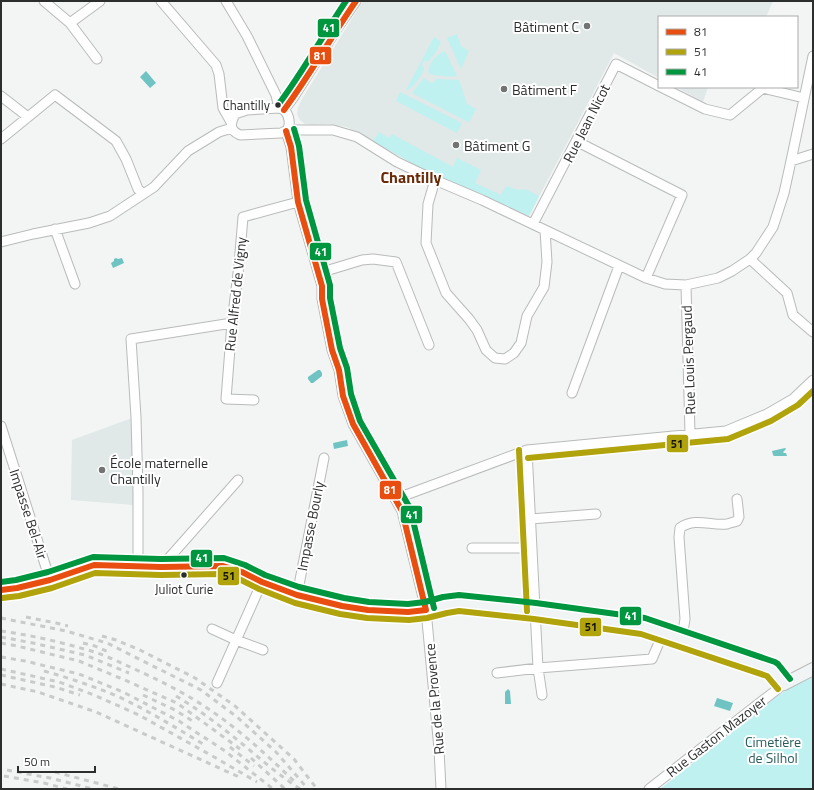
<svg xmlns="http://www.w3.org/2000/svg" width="814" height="790" font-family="'Titillium Web',sans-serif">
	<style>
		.built { fill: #e0e8e8 }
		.green { fill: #bff1f0 }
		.water { fill: #6fc4c3 }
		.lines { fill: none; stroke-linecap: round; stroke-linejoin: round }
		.street-casing { stroke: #b9bbba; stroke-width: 11 }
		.secondary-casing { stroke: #b9bbba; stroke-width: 14 }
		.street { stroke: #fdfefd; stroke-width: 9 }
		.secondary { stroke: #f0f4f4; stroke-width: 12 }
		.rail { stroke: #c9caca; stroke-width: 3; stroke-dasharray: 5 5; stroke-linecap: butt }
		.bus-1-casing { stroke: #fff; stroke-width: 9 }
		.bus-2-casing { stroke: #fff; stroke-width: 9 }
		.bus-3-casing { stroke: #fff; stroke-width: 9 }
		.bus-1 { stroke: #e84e0f; stroke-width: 6 }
		.bus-2 { stroke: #b1a30c; stroke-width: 6 }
		.bus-3 { stroke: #009640; stroke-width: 6 }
		.poi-dot { fill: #717473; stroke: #fff; stroke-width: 1.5 }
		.bus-dot { fill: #2c2e2e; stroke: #fff; stroke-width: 1.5 }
		.labels { text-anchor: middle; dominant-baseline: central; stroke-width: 4; stroke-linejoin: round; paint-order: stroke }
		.bus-label { font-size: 13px; fill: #2c2e2e; stroke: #fff; text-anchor: end }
		.poi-label { font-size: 14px; fill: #2c2e2e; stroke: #fff; text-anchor: start }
		.street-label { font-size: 14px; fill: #2c2e2e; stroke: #fff }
		.park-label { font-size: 14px; fill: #2c5d5d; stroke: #fff }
		.quarter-label { font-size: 16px; font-weight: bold; fill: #6a2b09; stroke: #fff }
		.line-badge { stroke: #fff; stroke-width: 1.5 }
		.badge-label { font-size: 11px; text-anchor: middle; font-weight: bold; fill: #fff }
		.pale-badge-label { font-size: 11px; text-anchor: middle; font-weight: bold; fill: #111 }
	</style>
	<rect width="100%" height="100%" fill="#f2f5f4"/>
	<path class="built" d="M363,1H773L766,17H659V78L614,53L529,216L442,178L410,162L347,127L327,124L314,125L305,124L300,120L297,114L298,107L302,99Z
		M676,87H708L703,102Z
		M132,418L134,505L71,500L72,440Z"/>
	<path class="green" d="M457,34L461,46L469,51L461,69L447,38Z
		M434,37L440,41L441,42L436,52L428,62L424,60L422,66C422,66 423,67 424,68C425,72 413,88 409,89C408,90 407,90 406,90Z
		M445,51L457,76C448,77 438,76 429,74C426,65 437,54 445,51Z
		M424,78L431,83H433L436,79L459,80L467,104L476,109L470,121L468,122L412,93Z
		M400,92L462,123L457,133L396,101Z
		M379,132L389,138L392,134L453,167L457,158L481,170L475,183L501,195L506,186L518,190L525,189L539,196L529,216L442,178L410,162L373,141Z
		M813,675V789H660L776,697L796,684Z"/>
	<path class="water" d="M146,71L156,83L150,88L140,77Z
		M116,258L118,259L122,258L124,263L113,268L111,263L114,261V259Z
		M318,370H320L322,373V376L313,383H311L308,379V377Z
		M347,440L348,446L334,449L333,443Z
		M785,448L786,449L783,452L784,453H786L787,456H774L773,455L772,451Z
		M508,689L510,691L511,704H505V692Z
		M717,698L733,703L730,711L714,706Z"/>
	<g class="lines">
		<defs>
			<path id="street" d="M44,1L70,23L97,59
				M161,1L216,65L219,74L223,108L231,122
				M226,1L247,36L276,95L279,108
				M70,23L100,1
				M661,87L705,109L730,115L763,88L804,98
				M1,96L28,117
				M279,108C282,109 283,109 285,111C289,115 291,125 287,130C286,131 283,132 281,133L240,135C229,130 230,124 235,114L247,110Z
				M284,110L293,98L338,27L356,1
				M288,128L296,130H333L357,137L397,162L435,180L482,200L646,278L665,284L686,285L718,278L732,271L750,259L756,253L773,227L784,193L791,161L813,56
				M286,131L291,147L298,202L322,286V299L332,350L339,370L343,396L353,424L402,511L426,610L439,749L441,789
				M1,139L55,95L116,141L126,159L138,189L143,194
				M576,141L682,195L646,278
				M791,161L813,154
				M435,180L428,204L426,243L446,293L469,319L477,330L486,350L495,358L505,359L514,353L521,343L527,316L544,287L547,262L545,230
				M533,224L616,64L659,86
				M55,229L75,284
				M1,242L33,234L89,223L110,216L154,187L188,151L219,132L232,128
				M750,259L787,293L793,315L813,332
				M319,273L362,260L373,259L396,262L429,345
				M686,285L690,434
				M572,393L619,266
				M254,400L226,399L232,323L239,265L243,217L298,202
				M1,426L50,580
				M527,450L538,668L542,695
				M395,499L527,450L726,431L767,414L793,399L813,380
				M530,519L596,514
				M472,548H532
				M138,566V492L136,417L131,339L232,323
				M161,567L238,480
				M297,595L324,458
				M212,629L236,640L263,650
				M682,638L685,619L679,537L680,528C695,517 711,526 727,524C730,523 734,522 737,521L739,517L737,499
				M497,673L538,668L652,659L663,633
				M217,683L262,582
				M649,789L784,684"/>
			<path id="secondary" d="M1,590L17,588L50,580L94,565L161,567L223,566L242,572L262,582L297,595L342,606L368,610L408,612L426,610L445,605L459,603L535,611L643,626L772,669L784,684L813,669"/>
		</defs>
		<use href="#street" class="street-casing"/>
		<use href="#secondary" class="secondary-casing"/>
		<use href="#street" class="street"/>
		<use href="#secondary" class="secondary"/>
		<path class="rail" d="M26,617L56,623L68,626
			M1,618L66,631L107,643L201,690L237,717L276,752L308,789
			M1,631C29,635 57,641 84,649C100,653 115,660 130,667C157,679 185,693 210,710C241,731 269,757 296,783
			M102,636L116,640L140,650L195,678L235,706L294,759L317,789
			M1,637L33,643L85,655L129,673
			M1,643L17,646L79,661L120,678L177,703L240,749
			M83,643L95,646L111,653
			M1,657L25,661L79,674L123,692L179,721L225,751L273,789
			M1,669L59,682L94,695L139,715L216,758L257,782
			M44,671C69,678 93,686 117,696C147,710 175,727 203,744
			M1,675L55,687L80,695
			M1,684L38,692L96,712L239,777
			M143,695L175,710L194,722
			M176,696C210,716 240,742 270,767C280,775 290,782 300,789
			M230,747L254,766
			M251,758L285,789
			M7,770L50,778L93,789
			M55,772L119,789
			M4,776L44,783L67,789"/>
		<defs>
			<path id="bus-1" d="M284,110C310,75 331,37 356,1
				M286,131L291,147L298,202L322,286V299L332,350L339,370L343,396L353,424L402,511L426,610
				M1,590L17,588L50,580L94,565L161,567L223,566L242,572L262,582L297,595L342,606L368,610L408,612L426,610"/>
			<path id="bus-2" d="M519,450L527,611
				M528,458L728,439L771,421L798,405L813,391
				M2,598L19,596L52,588L95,573L161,575L222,574L239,579L259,589L295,603L340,614L367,618L409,620L427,618L447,613L459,611L534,619L641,634L767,676L778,689"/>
			<path id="bus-3" d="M278,105C303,72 323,35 346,1
				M294,129L299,146L306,200L330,285V298L340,348L347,368L351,394L360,421L410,508L434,608
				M1,582L16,580L48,572L93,557L161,559L224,558L245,565L265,575L299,587L344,598L369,602L408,604L425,602L443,597L459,595L536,603L645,618L775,662L778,664L790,679"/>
		</defs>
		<use href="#bus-1" class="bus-1-casing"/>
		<use href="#bus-2" class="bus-2-casing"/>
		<use href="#bus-3" class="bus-3-casing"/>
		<use href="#bus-1" class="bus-1"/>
		<use href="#bus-2" class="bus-2"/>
		<use href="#bus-3" class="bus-3"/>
	</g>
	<g class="poi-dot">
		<circle cx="587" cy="26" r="4"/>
		<circle cx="504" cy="89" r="4"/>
		<circle cx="456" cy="145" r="4"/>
		<circle cx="102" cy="470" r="4"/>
	</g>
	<g class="bus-dot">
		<circle cx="278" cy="105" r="3.5"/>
		<circle cx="184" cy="575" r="3.5"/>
	</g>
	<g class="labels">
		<g class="bus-label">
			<text x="270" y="105">Chantilly</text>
			<text x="184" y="589" text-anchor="middle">Juliot Curie</text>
		</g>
		<g class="poi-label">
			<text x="579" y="26" text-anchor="end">Bâtiment C</text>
			<text x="512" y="89">Bâtiment F</text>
			<text x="464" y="145">Bâtiment G</text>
			<text x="110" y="462">École maternelle<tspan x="110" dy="16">Chantilly</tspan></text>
		</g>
		<g class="street-label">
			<text transform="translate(586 123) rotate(-63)">Rue Jean Nicot</text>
			<text transform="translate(235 294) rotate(-84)">Rue Alfred de Vigny</text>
			<text transform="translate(688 360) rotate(-92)">Rue Louis Pergaud</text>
			<text transform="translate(29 514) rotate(72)">Impasse Bel-Air</text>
			<text transform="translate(310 526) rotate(-79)">Impasse Bourly</text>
			<text transform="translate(434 699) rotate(-95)">Rue de la Provence</text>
			<text transform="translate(716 736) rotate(-38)">Rue Gaston Mazoyer</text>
		</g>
		<g class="park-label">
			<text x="773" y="741">Cimetière<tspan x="773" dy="16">de Silhol</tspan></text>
		</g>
		<g class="quarter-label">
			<text x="411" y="177">Chantilly</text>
		</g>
	</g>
	<g class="line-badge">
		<rect x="317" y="18" width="23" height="20" rx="4" fill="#009640"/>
		<rect x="309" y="46" width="23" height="19" rx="4" fill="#e84e0f"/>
		<rect x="309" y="242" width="23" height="19" rx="4" fill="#009640"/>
		<rect x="666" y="434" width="23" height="19" rx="4" fill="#b1a30c"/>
		<rect x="379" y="480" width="23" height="20" rx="4" fill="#e84e0f"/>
		<rect x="400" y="505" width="23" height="19" rx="4" fill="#009640"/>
		<rect x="190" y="549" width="23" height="19" rx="4" fill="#009640"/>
		<rect x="217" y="566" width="23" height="20" rx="4" fill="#b1a30c"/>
		<rect x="619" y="606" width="23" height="20" rx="4" fill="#009640"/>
		<rect x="579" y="617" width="23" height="20" rx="4" fill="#b1a30c"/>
	</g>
	<g class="badge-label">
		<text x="329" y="32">41</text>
		<text x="320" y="60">81</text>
		<text x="321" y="256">41</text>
		<text x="390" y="494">81</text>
		<text x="412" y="519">41</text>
		<text x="202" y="562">41</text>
		<text x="631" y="620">41</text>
	</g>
	<g class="pale-badge-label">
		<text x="677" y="448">51</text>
		<text x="229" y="580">51</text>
		<text x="591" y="631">51</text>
	</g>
	<rect width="814" height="790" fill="none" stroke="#2c2e2e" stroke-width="4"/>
	<rect x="658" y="16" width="140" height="72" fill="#ffffff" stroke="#ababab"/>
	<rect x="666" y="29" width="20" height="6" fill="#e84e0f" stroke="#ababab"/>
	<text x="694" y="36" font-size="12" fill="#2c2e2e">81</text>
	<rect x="666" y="49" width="20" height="6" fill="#b1a30c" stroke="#ababab"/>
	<text x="694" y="56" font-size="12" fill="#2c2e2e">51</text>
	<rect x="666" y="69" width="20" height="6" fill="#009640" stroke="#ababab"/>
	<text x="694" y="76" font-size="12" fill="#2c2e2e">41</text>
	<path d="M18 766v6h77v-6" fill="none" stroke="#2c2e2e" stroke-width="2"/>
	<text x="24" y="766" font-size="12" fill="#2c2e2e" stroke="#ffffff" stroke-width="3" paint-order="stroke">50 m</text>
</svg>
